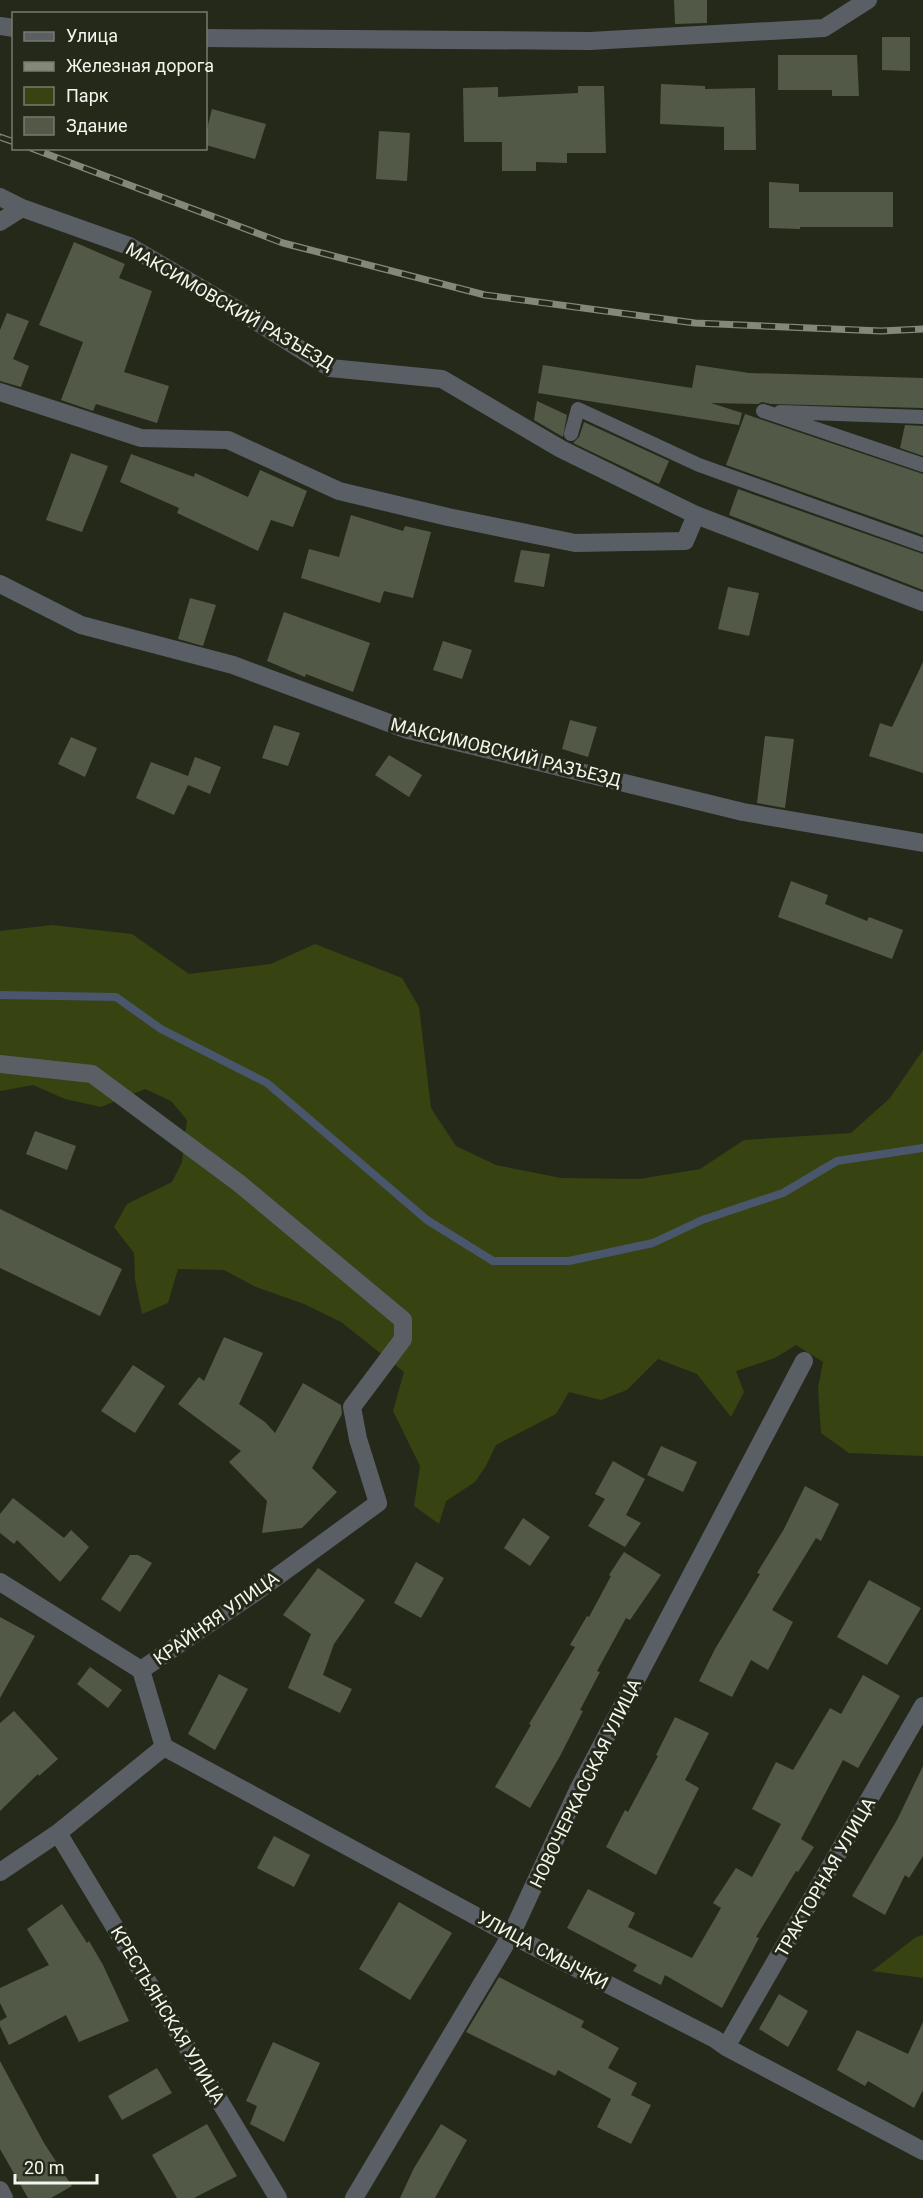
<svg xmlns="http://www.w3.org/2000/svg" width="923" height="2198" font-family="Roboto,sans-serif">
	<style>
		.green { fill: #374311 }
		.lines { fill: none; stroke-linecap: round; stroke-linejoin: round }
		.stream { stroke: #49566b; stroke-width: 8 }
		.building { fill: #535947 }
		.lane { stroke: #5a5f66; stroke-width: 14 }
		.street { stroke: #5a5f66; stroke-width: 18 }
		.rail-casing { stroke: #84887b; stroke-width: 7 }
		.rail { stroke: #25291a; stroke-width: 4.5; stroke-dasharray: 14; stroke-linecap: butt }
		.labels { text-anchor: middle; dominant-baseline: central; stroke-width: 6; stroke-linejoin: round; paint-order: stroke }
		.street-label { font-size: 18px; fill: #f3f6ec; stroke: #25291a }
	</style>
	<rect width="100%" height="100%" fill="#25291a"/>
	<path class="green" d="M52,925L132,934L189,974L271,964L315,944L402,978L419,1007L431,1108L456,1146L496,1165L561,1178L639,1179L700,1169L744,1140L851,1133L890,1098L923,1050V1456L849,1453L821,1433L818,1388L823,1362L796,1345L775,1358L736,1371L744,1392L731,1417L697,1374L658,1359L627,1390L601,1400L569,1392L556,1414L496,1445L486,1466L475,1482L446,1501L439,1524L414,1506L420,1466L393,1411L404,1372L341,1322L304,1304L256,1287L224,1270L178,1269L168,1303L142,1314L135,1280L134,1253L114,1227L127,1204L172,1182L182,1162L187,1120L171,1101L145,1089L101,1107L65,1099L33,1085L0,1091V931Z
		M923,1935V1978L872,1971L916,1937Z"/>
	<g class="lines">
		<path class="stream" d="M0,995L116,997L161,1029L267,1083L427,1220L493,1261H569L653,1243L702,1220L783,1193L837,1161L923,1148"/>
	</g>
	<path class="building" d="M674,0H707V23L675,24Z
		M882,37H910V71L882,70Z
		M778,55H857L859,96H832V90H778Z
		M661,84L705,86V89L755,88L756,150H724V127L660,124Z
		M578,86H604L606,153H567V163L536,162V171H502V142H464L463,88L498,87V97L578,93Z
		M212,109L266,124L255,159L206,145V133Z
		M379,131L410,133L407,181L376,179Z
		M769,182L799,184V192H893V227H800V229L769,228Z
		M74,242L125,264L119,278L152,291L124,372L169,386L157,423L96,404L93,411L61,400L83,342L39,325Z
		M7,313L29,321L13,359L29,366L21,387L0,381V330Z
		M543,365L692,388L696,365L749,373L923,378V408L771,404L762,402L758,404L711,403L742,413L739,425L538,393Z
		M537,401L567,415L563,437L534,420Z
		M745,414L923,474V535L726,465Z
		M584,422L669,461L659,484L573,443L579,437Z
		M905,425L923,426V456L900,448Z
		M71,453L108,466L82,532L46,520Z
		M131,454L194,477L195,473L248,497L260,470L307,491L293,527L271,520L258,551L177,513L179,508L120,482Z
		M738,489L923,554V590L729,515Z
		M351,515L403,531L405,526L431,532L413,598L384,591L380,603L301,578L309,549L339,557Z
		M521,550L550,554L544,587L514,582Z
		M728,587L759,593L749,636L718,629Z
		M190,598L216,605L203,646L178,639Z
		M284,612L370,643L353,692L306,674L305,677L267,661Z
		M443,641L472,650L462,679L433,670Z
		M923,662V773L869,756L880,723L892,727Z
		M570,720L597,727L588,757L562,749Z
		M274,725L300,733L288,766L262,758Z
		M765,736L794,739L785,808L757,803Z
		M71,737L97,748L85,777L58,764Z
		M389,755L422,775L409,797L375,775Z
		M195,757L221,767L210,794L188,785L174,815L136,798L151,762L188,776Z
		M791,881L828,895L825,904L867,921L869,917L903,930L892,959L778,917Z
		M35,1131L76,1146L67,1170L26,1154Z
		M0,1209L122,1269L100,1316L0,1268Z
		M224,1337L263,1353L239,1404L265,1422L275,1433L303,1383L341,1405L342,1414L312,1468L337,1492L302,1528L262,1533L267,1501L229,1462L241,1451L178,1404L199,1377L204,1381Z
		M133,1365L165,1386L135,1433L101,1411Z
		M661,1446L697,1462L683,1492L647,1475Z
		M613,1461L645,1479L626,1515L641,1523L625,1547L588,1526L605,1499L595,1494Z
		M805,1486L839,1504L821,1541L816,1538L772,1610L793,1622L768,1670L751,1660L732,1697L699,1681L715,1649L760,1574L757,1573L784,1529Z
		M13,1498L64,1538L71,1530L89,1547L60,1582L17,1540L14,1544L0,1533V1514Z
		M523,1518L550,1537L530,1566L504,1548Z
		M624,1552L661,1575L630,1620L626,1618L597,1671L600,1672L580,1710L583,1711L560,1756L530,1808L495,1787L531,1725L529,1724L575,1647L570,1645L587,1616L589,1617L611,1576L609,1575Z
		M130,1555H138L152,1563L120,1612L101,1599Z
		M416,1562L444,1578L421,1618L394,1603Z
		M318,1568L365,1600L334,1644L323,1675L352,1689L340,1713L288,1688L311,1634L283,1615Z
		M869,1580L921,1608L887,1665L837,1637Z
		M0,1617L35,1636L0,1698Z
		M90,1667L122,1690L108,1708L77,1684Z
		M219,1674L248,1689L215,1750L188,1734Z
		M863,1675L900,1696L858,1768L843,1760L801,1839L814,1847L798,1872L796,1871L756,1937L759,1938L722,2008L665,1975L661,1985L633,1971L637,1965L567,1928L588,1889L635,1913L628,1927L692,1958L721,1908L713,1903L736,1868L752,1877L781,1824L752,1809L776,1762L793,1770L830,1708L841,1714Z
		M14,1711L58,1759L39,1776L38,1774L0,1811V1723Z
		M675,1717L709,1733L685,1780L699,1788L656,1875L606,1847L625,1810L628,1812L658,1756L656,1755Z
		M923,1766V1856L909,1878L905,1875L885,1915L852,1896L897,1820Z
		M274,1836L310,1855L294,1887L257,1868Z
		M399,1902L452,1933L410,2000L359,1969Z
		M62,1904L87,1943L89,1941L103,1965L129,2021L79,2042L66,2015L9,2045L0,2026V2021L7,2017L0,2003V1988L49,1965L27,1929Z
		M499,1977L584,2021L581,2027L619,2048L608,2068L637,2083L631,2095L651,2105L631,2144L597,2127L611,2099L558,2070L555,2076L466,2032Z
		M779,1994L808,2011L788,2047L759,2029Z
		M923,2022V2090L914,2108L868,2081L865,2086L837,2070L857,2030L908,2054Z
		M273,2042L320,2063L284,2142L250,2124L257,2106L246,2101Z
		M0,2061L44,2143L72,2186L51,2198H28L0,2149Z
		M157,2068L172,2093L122,2120L108,2096Z
		M207,2124L237,2176L194,2198H177L152,2155Z
		M441,2124L467,2140L435,2198H400L414,2168Z"/>
	<g class="lines">
		<path class="lane" d="M763,411L923,465
			M780,412L923,417
			M571,434L578,409L699,465L923,545"/>
		<path class="street" d="M0,26L14,28
			M206,38L590,41L824,28L868,0
			M0,197L22,208L129,246L238,310L330,368L442,379L561,449L696,515L923,602
			M0,222L22,208
			M0,392L141,438L228,440L339,491L448,517L575,543L685,541L696,515
			M0,584L81,625L233,665L408,730L743,812L923,843
			M0,1064L92,1074L240,1184L403,1320V1339L352,1407L358,1439L378,1503L256,1592L141,1670L164,1747L58,1833L0,1872
			M0,1582L141,1670
			M164,1747L511,1935L715,2039L726,2047L923,2151
			M58,1833L278,2198
			M726,2047L923,1706
			M0,2190L4,2198
			M354,2198L511,1935L578,1790L804,1361"/>
		<defs>
			<path id="rail" d="M0,137L14,142
				M31,148L283,243L485,295L695,323L881,331L923,329"/>
		</defs>
		<use href="#rail" class="rail-casing"/>
		<use href="#rail" class="rail"/>
	</g>
	<g class="labels">
		<g class="street-label">
			<text transform="translate(230 306) rotate(30)">МАКСИМОВСКИЙ РАЗЪЕЗД</text>
			<text transform="translate(506 752) rotate(14)">МАКСИМОВСКИЙ РАЗЪЕЗД</text>
			<text transform="translate(216 1618) rotate(-35)">КРАЙНЯЯ УЛИЦА</text>
			<text transform="translate(585 1783) rotate(-64)">НОВОЧЕРКАССКАЯ УЛИЦА</text>
			<text transform="translate(825 1877) rotate(-60)">ТРАКТОРНАЯ УЛИЦА</text>
			<text transform="translate(543 1950) rotate(28)">УЛИЦА СМЫЧКИ</text>
			<text transform="translate(168 2015) rotate(59)">КРЕСТЬЯНСКАЯ УЛИЦА</text>
		</g>
	</g>
	<rect x="12" y="12" width="195" height="138" fill="#25291a" stroke="#777b6e" stroke-width="1.5"/>
	<rect x="24" y="32" width="30" height="9" fill="#5a5f66" stroke="#777b6e" stroke-width="1.5"/>
	<text x="66" y="42" font-size="18" fill="#f3f6ec">Улица</text>
	<rect x="24" y="62" width="30" height="9" fill="#84887b" stroke="#777b6e" stroke-width="1.5"/>
	<text x="66" y="72" font-size="18" fill="#f3f6ec">Железная дорога</text>
	<rect x="24" y="87" width="30" height="18" fill="#374311" stroke="#777b6e" stroke-width="1.5"/>
	<text x="66" y="102" font-size="18" fill="#f3f6ec">Парк</text>
	<rect x="24" y="117" width="30" height="18" fill="#535947" stroke="#777b6e" stroke-width="1.5"/>
	<text x="66" y="132" font-size="18" fill="#f3f6ec">Здание</text>
	<path d="M15 2174v9h82v-9" fill="none" stroke="#f3f6ec" stroke-width="3"/>
	<text x="24" y="2174" font-size="18" fill="#f3f6ec" stroke="#25291a" stroke-width="4.5" paint-order="stroke">20 m</text>
</svg>
